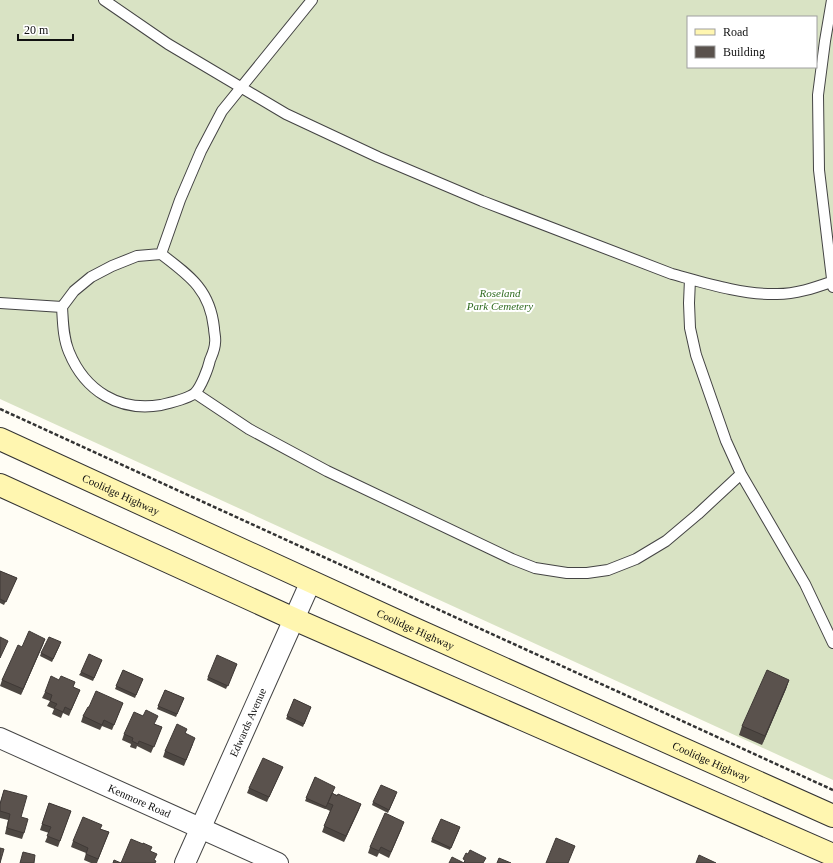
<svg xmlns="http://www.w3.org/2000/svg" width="833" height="863" font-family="Georgia,serif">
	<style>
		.cemetery { fill: #d9e3c4; fill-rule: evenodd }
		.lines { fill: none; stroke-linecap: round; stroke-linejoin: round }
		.service-casing { stroke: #444; stroke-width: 12 }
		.minor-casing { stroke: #444; stroke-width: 22 }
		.secondary-casing { stroke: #333; stroke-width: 24 }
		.path { stroke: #333; stroke-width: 2.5; stroke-dasharray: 4 2; stroke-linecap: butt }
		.service { stroke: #fff; stroke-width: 10 }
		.minor { stroke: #fff; stroke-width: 20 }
		.secondary { stroke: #fff6b0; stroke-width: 22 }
		.wall { fill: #4d4742 }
		.shaded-wall { fill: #3f3936 }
		.building { fill: #5a524d; stroke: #3f3936 }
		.labels { text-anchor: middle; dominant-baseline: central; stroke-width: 4; stroke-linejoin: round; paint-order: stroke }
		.park-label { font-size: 11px; font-style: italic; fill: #2f6b1f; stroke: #fff }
		.street-label { font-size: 11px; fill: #111; stroke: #fff }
	</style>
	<rect width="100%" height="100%" fill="#fffdf5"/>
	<path class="cemetery" d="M0,0H833V780L0,399ZM688,17H816V67H688Z"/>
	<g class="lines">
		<defs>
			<path id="service" d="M104,0L168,44L286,114L378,157L482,201L672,274C705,283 743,295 777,294C796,294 814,288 831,282
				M832,0L825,41L818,95L819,170L833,287
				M161,254C190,276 210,290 214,328C214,333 216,338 215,343C215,349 212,355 210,360C208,369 201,387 195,393C188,399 169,403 161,405C119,412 85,391 69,352C63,338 63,322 62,307L74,291L91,277L112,266L137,256Z
				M161,254L180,200L201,151L222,111L312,0
				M690,279L689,303L690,328L696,355L726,441L741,474L805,584L833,643
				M0,303L62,307
				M195,393L249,429L327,471L512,559L535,568L567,573H587L608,570L636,559L666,541L698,514L741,474"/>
			<g id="minor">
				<path id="s1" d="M0,738L278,863"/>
				<path id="s2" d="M185,863L311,581"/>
			</g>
			<g id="secondary">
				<path id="s3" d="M0,439L408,626L833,816"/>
				<path d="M0,485L294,619L833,855"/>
			</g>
		</defs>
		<use href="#service" class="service-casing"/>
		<use href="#minor" class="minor-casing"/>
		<use href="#secondary" class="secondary-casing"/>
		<path class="path" d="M0,409L833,790"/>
		<use href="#service" class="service"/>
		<use href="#minor" class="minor"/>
		<use href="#secondary" class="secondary"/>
	</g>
	<path class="wall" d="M0,571L17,578L4,605L0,603Z
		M45,639L21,695L0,686L2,680L22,647Z
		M60,645L52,662L40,656L41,653Z
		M102,660L93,681L79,675L81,672Z
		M237,664L226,689L207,680L208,677Z
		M123,670L143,679L135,698L115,689Z
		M789,680L786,689L762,745L739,735L742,726Z
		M73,687L80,690L69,716L63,713L61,718L52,714L54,709L47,706L50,701L42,698L45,692Z
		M165,690L184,698L176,717L157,709Z
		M294,699L311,707L303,727L286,719Z
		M123,703L112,730L102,726L100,730L81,722L83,716L89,707Z
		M154,724L162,727L151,753L137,746L136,749L130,747L131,744L122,740L124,734Z
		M187,729L185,733L193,744L184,766L163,757L165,751Z
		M283,767L267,802L247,793L249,788Z
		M315,777L332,793L361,804L344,842L322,832L330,811L326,809H325L305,801Z
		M4,790L21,817L24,833L22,839L5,834L8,820L0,818V803Z
		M396,795L388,813L372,805L373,802Z
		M49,803L71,811L58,847L45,842L49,833L40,830Z
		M402,828L389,858L379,853L377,857L368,853L370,847Z
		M100,829L109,832L97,863H91L84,860L86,853L71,847L73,841Z
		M459,830L450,850L431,842L432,839Z"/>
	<path class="shaded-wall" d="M45,639L43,645L21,695L23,689Z
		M789,680L786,689L762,745L765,736Z
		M361,804L359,810L344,842L346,836Z"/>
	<path class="building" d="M0,571L17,578L6,602L0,599Z
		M29,631L45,639L23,689L2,680L18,645L22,647Z
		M0,637L8,641L0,658Z
		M49,637L61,642L53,659L41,653Z
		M89,654L102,660L94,678L81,672Z
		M217,655L237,664L228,686L208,677Z
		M123,670L143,679L136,695L116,686Z
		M767,670L789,680L765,736L742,726Z
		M51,676L59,680L61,676L75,682L73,687L80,690L71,710L65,707L63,712L54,708L57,704L50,701L52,695L45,692Z
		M165,690L184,698L177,714L158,706Z
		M96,691L123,703L114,725L104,720L102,725L83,716L88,707H89Z
		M294,699L311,707L304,724L287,716Z
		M146,710L158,716L154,724L162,727L154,747L139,741L138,744L132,741L133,738L124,734L134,712L143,716Z
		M177,724L187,729L185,733L195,738L186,760L165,751Z
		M263,758L283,767L269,797L249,788Z
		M315,777L335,787L326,807L306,798Z
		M381,785L397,792L389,810L373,802Z
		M4,790L27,796L21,817L28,819L24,833L7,828L10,814L0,811V804Z
		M332,793L337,796L338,794L361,804L346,836L324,826L333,805L328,803Z
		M49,803L71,811L60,841L47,836L51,827L42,824Z
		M385,813L404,822L391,852L381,847L379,851L370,847Z
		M83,817L102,825L100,829L109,832L98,859L86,854L88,848L73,841Z
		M441,819L460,827L451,848L432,839Z
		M556,838L575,846L568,863H546Z
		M131,839L143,844V843L152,847L150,851L157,854L154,860L156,861L155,863H121Z
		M0,848L4,849L0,863Z
		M470,850L486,858L483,863H449L452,857L464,863L465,860L463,859L466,853L468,854Z
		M23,852L35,855L34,863H20Z
		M699,855L716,863H696Z
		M499,858L511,863H497Z
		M114,860L121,863H113Z"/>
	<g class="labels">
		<g class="park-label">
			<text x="500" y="293">Roseland<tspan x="500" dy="13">Park Cemetery</tspan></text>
		</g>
		<g class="street-label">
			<text stroke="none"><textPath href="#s3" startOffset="133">Coolidge Highway</textPath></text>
			<text stroke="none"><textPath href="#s3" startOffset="457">Coolidge Highway</textPath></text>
			<text stroke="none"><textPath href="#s2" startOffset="154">Edwards Avenue</textPath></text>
			<text stroke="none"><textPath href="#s3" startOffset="781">Coolidge Highway</textPath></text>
			<text stroke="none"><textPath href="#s1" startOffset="153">Kenmore Road</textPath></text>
		</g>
	</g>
	<rect x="687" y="16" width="130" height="52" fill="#ffffff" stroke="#a0a0a0"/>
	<rect x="695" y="29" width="20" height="6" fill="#fff6b0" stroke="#a0a0a0"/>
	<text x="723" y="36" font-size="12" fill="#111111">Road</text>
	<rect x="695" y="46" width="20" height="12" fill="#5a524d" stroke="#a0a0a0"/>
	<text x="723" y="56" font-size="12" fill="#111111">Building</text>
	<path d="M18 34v6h55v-6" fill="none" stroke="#111111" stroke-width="2"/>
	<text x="24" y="34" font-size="12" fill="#111111" stroke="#ffffff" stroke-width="3" paint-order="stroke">20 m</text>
</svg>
